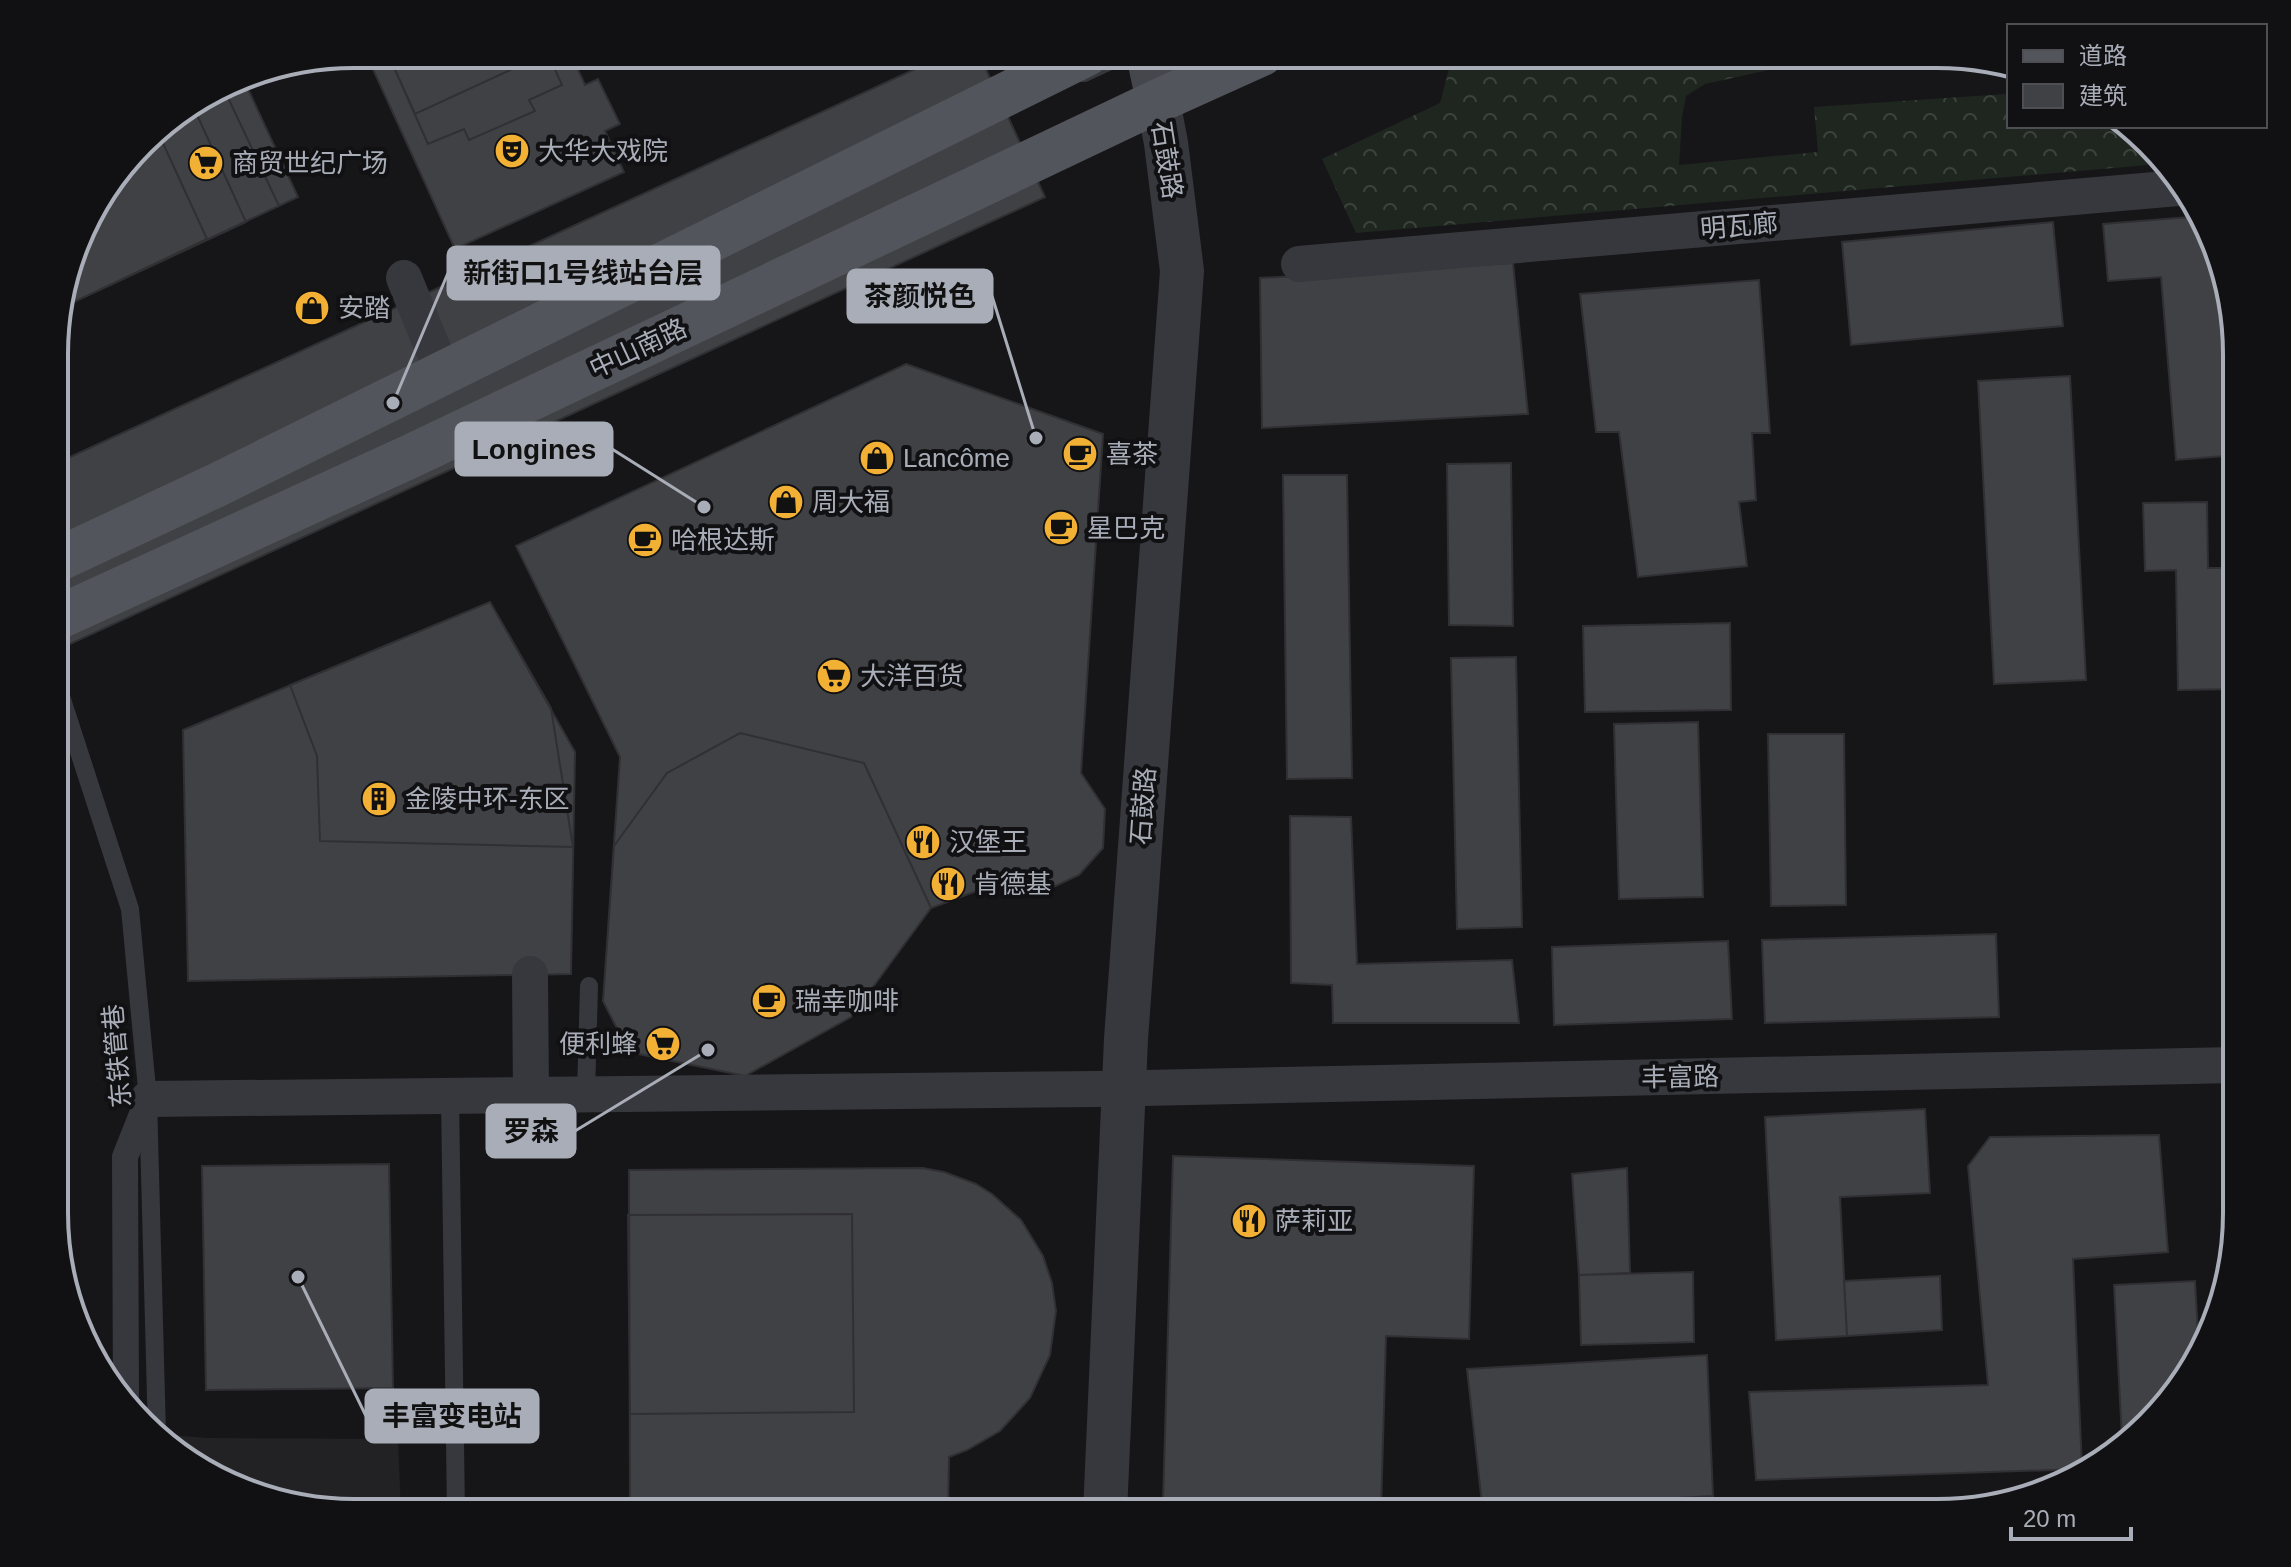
<svg xmlns="http://www.w3.org/2000/svg" width="2291" height="1567" font-family="Arial,'Noto Sans SC',sans-serif">
	<style>
		.built { fill: #222225 }
		.forest { fill: url(#forest-crowns) }
		.building { fill: #404145; stroke: #303034; stroke-width: 2 }
		.lines { fill: none; stroke-linecap: round; stroke-linejoin: round }
		.service { stroke: #37383d; stroke-width: 18 }
		.pedestrian { stroke: #37383d; stroke-width: 26 }
		.minor { stroke: #37383d; stroke-width: 36 }
		.tertiary { stroke: #37383d; stroke-width: 44 }
		.secondary { stroke: #45474d; stroke-width: 44 }
		.primary { stroke: #53555c; stroke-width: 44 }
		.labels { text-anchor: middle; dominant-baseline: central; stroke-width: 8; stroke-linejoin: round; paint-order: stroke }
		.poi-label { font-size: 26px; fill: #a8adb8; stroke: #111113; text-anchor: start }
		.street-label { font-size: 26px; fill: #a8adb8; stroke: #111113 }
		.rim { fill: none; stroke: #a8adb8; stroke-width: 4 }
		.leader { fill: none; stroke: #a8adb8; stroke-width: 3 }
		.callout-dot { fill: #a8adb8; stroke: #111113; stroke-width: 3 }
		.callout { fill: #a8adb8; stroke: #a8adb8; stroke-width: 3 }
		.callout-label { font-size: 28px; text-anchor: middle; font-weight: bold; fill: #111 }
	</style>
	<defs>
		<pattern id="forest-crowns" width="20" height="18" patternUnits="userSpaceOnUse" patternTransform="scale(2)"><rect width="20" height="18" fill="#1e261f"/><path d="M2 6a3 3 0 1 1 6 0M12 15a3 3 0 1 1 6 0" fill="none" stroke="#3c433d"/></pattern>
	</defs>
	<rect width="100%" height="100%" fill="#161618"/>
	<path class="built" d="M156,1434L208,1438L398,1439L401,1512H335L257,1497L172,1451Z"/>
	<path class="forest" d="M1453,54L1837,55L1705,84L1686,96L1682,117L1679,165L1818,152L1814,107L2005,94L2009,98V126H2128L2159,164L1356,233L1322,159L1440,103Z"/>
	<path class="building" d="M366,54H571L585,85L598,79L620,124L605,131L624,172L455,249Z
		M388,54H548L562,85L529,100L535,111L469,140L464,129L428,144Z
		M388,54H545L415,114Z
		M589,54H616L595,69Z
		M948,54H979L1045,197L57,650V463Z
		M242,76L298,197L59,309L85,221L156,129Z
		M223,87L279,206L59,309L85,221L156,129Z
		M193,106L246,222L59,309L85,221L156,129Z
		M156,128L207,239L59,309L85,221Z
		M2202,216L2206,221L2226,296L2236,421V455L2176,460L2161,277L2108,281L2103,224Z
		M2053,222L2063,326L1851,345L1842,242Z
		M1513,263L1528,414L1262,428L1260,278Z
		M1759,280L1770,433H1752L1756,500L1739,502L1747,566L1638,577L1619,432H1596L1580,294Z
		M906,364L1103,434L1081,773L1105,809L1103,848L1079,875L1047,890L1006,880L931,908L851,1017L745,1076L629,1052L603,1001L620,757L516,546Z
		M2070,376L2086,680L1994,684L1978,381Z
		M1511,463L1513,626L1449,625L1447,464Z
		M1283,475H1347L1352,778L1287,779Z
		M2207,502L2208,568H2236V689L2178,690L2176,570L2145,571L2143,503Z
		M490,602L575,752L571,974L188,981L183,730Z
		M490,602L551,708L573,847L320,841L317,756L290,685Z
		M1730,623L1731,710L1585,712L1583,626Z
		M1516,657L1522,927L1457,929L1451,658Z
		M1698,722L1703,897L1619,899L1614,724Z
		M740,733L864,763L931,908L851,1017L745,1076L629,1052L603,1001L614,846L667,773Z
		M1768,734H1844L1846,905L1771,906Z
		M1290,816L1351,817L1357,964L1512,960L1519,1023H1333L1332,985L1291,983Z
		M1996,934L1999,1017L1765,1023L1762,940Z
		M1728,941L1732,1019L1554,1025L1552,947Z
		M57,1023L66,1044L57,1048Z
		M1925,1109L1930,1193L1840,1197L1847,1336L1776,1340L1765,1117Z
		M2159,1135L2168,1252L2073,1259L2082,1469L1756,1480L1749,1392L1988,1385L1968,1166L1990,1137Z
		M1173,1156L1474,1166L1469,1339L1386,1336L1381,1510L1163,1503Z
		M389,1164L393,1388L206,1390L202,1166Z
		M923,1168L944,1172L976,1184L992,1194L1021,1220L1043,1256L1052,1283L1056,1311L1050,1355L1030,1398L1000,1431L967,1450L949,1457L948,1513L630,1512L629,1170Z
		M1627,1168L1630,1273L1579,1275L1572,1174Z
		M852,1214L854,1412L630,1414L628,1215Z
		M1693,1272L1694,1342L1581,1345L1579,1275Z
		M1940,1276L1942,1330L1847,1336L1844,1281Z
		M2195,1281L2199,1351L2175,1395L2122,1439L2114,1285Z
		M1707,1355L1713,1496L1589,1503V1513H1483L1467,1369Z"/>
	<g class="lines">
		<path class="service" d="M1084,73L1125,54
			M57,684L130,909L148,1099L157,1434
			M586,1094L589,986
			M450,1096L456,1512"/>
		<path class="pedestrian" d="M126,1399L125,1157L148,1099"/>
		<path class="minor" d="M1299,264L2178,188
			M404,278L443,373
			M530,974L531,1095
			M148,1099L1097,1089L2236,1065"/>
		<path class="tertiary" d="M1105,1513L1126,1039L1182,271L1166,143L1158,101"/>
		<path class="secondary" d="M1148,54L1158,101"/>
		<path class="primary" d="M57,560L217,485L1087,54
			M57,618L411,456L1158,101L1262,54"/>
	</g>
	<defs>
		<symbol id="theatre-disc" viewBox="-11 -11 22 22"><circle r="9.5" fill="#f2b134" stroke="#111113"/><path d="M-5-5.5Q0-4 5-5.5V0Q5 5 0 6Q-5 5-5 0ZM-3.3-2.5H-1v1.5H-3.3ZM1-2.5H3.3v1.5H1ZM-2.8 1Q0 5.5 2.8 1Z" fill="#111"/></symbol>
		<symbol id="supermarket-disc" viewBox="-11 -11 22 22"><circle r="9.5" fill="#f2b134" stroke="#111113"/><path d="M-6-5.5h2.5l.6 2H6L4.5 2H-2.5L-4.4-4H-6ZM-1.5 3.2a1.3 1.3 0 1 0 .1 0ZM3 3.2a1.3 1.3 0 1 0 .1 0Z" fill="#111"/></symbol>
		<symbol id="shop-disc" viewBox="-11 -11 22 22"><circle r="9.5" fill="#f2b134" stroke="#111113"/><path d="M-5-2.5h2.3a2.7 3.5 0 0 1 5.4 0H5L5.5 6h-11ZM-1.5-2.5h3a1.5 2.3 0 0 0-3 0Z" fill="#111"/></symbol>
		<symbol id="cafe-disc" viewBox="-11 -11 22 22"><circle r="9.5" fill="#f2b134" stroke="#111113"/><path d="M-5.5-4.5H6V0H3Q3 3.5 0 3.5H-2.5Q-5.5 3.5-5.5 0ZM3-3.2v2h1.7v-2ZM-6 4.5H4V6H-6Z" fill="#111"/></symbol>
		<symbol id="building-disc" viewBox="-11 -11 22 22"><circle r="9.5" fill="#f2b134" stroke="#111113"/><path d="M-4-6H4V6H1V3H-1V6H-4ZM-2.5-4.3h1.7v1.8h-1.7ZM.8-4.3h1.7v1.8H.8ZM-2.5-1h1.7V.8h-1.7ZM.8-1h1.7V.8H.8Z" fill="#111"/></symbol>
		<symbol id="restaurant-disc" viewBox="-11 -11 22 22"><circle r="9.5" fill="#f2b134" stroke="#111113"/><path d="M-5-6h1v4h1v-4h1v4h1v-4h1v5L-1.5 .5V6h-2V.5L-5-1ZM5-6V6H3V1.5H1.5Q1.5-4 5-6Z" fill="#111"/></symbol>
	</defs>
	<g fill-rule="evenodd">
		<use href="#theatre-disc" x="492" y="131" width="40" height="40"/>
		<use href="#supermarket-disc" x="186" y="143" width="40" height="40"/>
		<use href="#shop-disc" x="292" y="288" width="40" height="40"/>
		<use href="#cafe-disc" x="1060" y="434" width="40" height="40"/>
		<use href="#shop-disc" x="857" y="438" width="40" height="40"/>
		<use href="#shop-disc" x="766" y="482" width="40" height="40"/>
		<use href="#cafe-disc" x="1041" y="508" width="40" height="40"/>
		<use href="#cafe-disc" x="625" y="520" width="40" height="40"/>
		<use href="#supermarket-disc" x="814" y="656" width="40" height="40"/>
		<use href="#building-disc" x="359" y="779" width="40" height="40"/>
		<use href="#restaurant-disc" x="903" y="822" width="40" height="40"/>
		<use href="#restaurant-disc" x="928" y="864" width="40" height="40"/>
		<use href="#cafe-disc" x="749" y="981" width="40" height="40"/>
		<use href="#supermarket-disc" x="643" y="1024" width="40" height="40"/>
		<use href="#restaurant-disc" x="1229" y="1201" width="40" height="40"/>
	</g>
	<g class="labels">
		<g class="poi-label">
			<text x="538" y="151">大华大戏院</text>
			<text x="232" y="163">商贸世纪广场</text>
			<text x="338" y="308">安踏</text>
			<text x="1106" y="454">喜茶</text>
			<text x="903" y="458">Lancôme</text>
			<text x="812" y="502">周大福</text>
			<text x="1087" y="528">星巴克</text>
			<text x="671" y="540">哈根达斯</text>
			<text x="860" y="676">大洋百货</text>
			<text x="405" y="799">金陵中环-东区</text>
			<text x="949" y="842">汉堡王</text>
			<text x="974" y="884">肯德基</text>
			<text x="795" y="1001">瑞幸咖啡</text>
			<text x="637" y="1044" text-anchor="end">便利蜂</text>
			<text x="1275" y="1221">萨莉亚</text>
		</g>
		<g class="street-label">
			<text transform="translate(1167 160) rotate(81)">石鼓路</text>
			<text transform="translate(1739 226) rotate(-5)">明瓦廊</text>
			<text transform="translate(638 348) rotate(-25)">中山南路</text>
			<text transform="translate(1143 806) rotate(-86)">石鼓路</text>
			<text transform="translate(117 1056) rotate(-95)">东铁管巷</text>
			<text transform="translate(1680 1077) rotate(-1)">丰富路</text>
		</g>
	</g>
	<path d="M0 0H2291V1567H0ZM354 68H1937A286 286 0 0 1 2223 354V1213A286 286 0 0 1 1937 1499H354A286 286 0 0 1 68 1213V354A286 286 0 0 1 354 68Z" fill="#111113" fill-rule="evenodd"/>
	<path class="rim" d="M354 68H1937A286 286 0 0 1 2223 354V1213A286 286 0 0 1 1937 1499H354A286 286 0 0 1 68 1213V354A286 286 0 0 1 354 68Z"/>
	<path class="leader" d="M393 403L448 273M1036 438L992 296M704 507L612 449M708 1050L575 1131M298 1277L366 1416"/>
	<g class="callout-dot">
		<circle cx="393" cy="403" r="8"/>
		<circle cx="1036" cy="438" r="8"/>
		<circle cx="704" cy="507" r="8"/>
		<circle cx="708" cy="1050" r="8"/>
		<circle cx="298" cy="1277" r="8"/>
	</g>
	<g class="callout">
		<rect x="448" y="247" width="271" height="52" rx="8"/>
		<rect x="848" y="270" width="144" height="52" rx="8"/>
		<rect x="456" y="423" width="156" height="52" rx="8"/>
		<rect x="487" y="1105" width="88" height="52" rx="8"/>
		<rect x="366" y="1390" width="172" height="52" rx="8"/>
	</g>
	<g class="callout-label">
		<text x="583" y="283">新街口1号线站台层</text>
		<text x="920" y="306">茶颜悦色</text>
		<text x="534" y="459">Longines</text>
		<text x="531" y="1141">罗森</text>
		<text x="452" y="1426">丰富变电站</text>
	</g>
	<rect x="2007" y="24" width="260" height="104" fill="#111113" stroke="#4d4f55" stroke-width="2"/>
	<rect x="2023" y="50" width="40" height="12" fill="#53555c" stroke="#4d4f55" stroke-width="2"/>
	<text x="2079" y="64" font-size="24" fill="#a8adb8">道路</text>
	<rect x="2023" y="84" width="40" height="24" fill="#404145" stroke="#4d4f55" stroke-width="2"/>
	<text x="2079" y="104" font-size="24" fill="#a8adb8">建筑</text>
	<path d="M2011 1527v12h120v-12" fill="none" stroke="#a8adb8" stroke-width="4"/>
	<text x="2023" y="1527" font-size="24" fill="#a8adb8" stroke="#111113" stroke-width="6" paint-order="stroke">20 m</text>
</svg>
